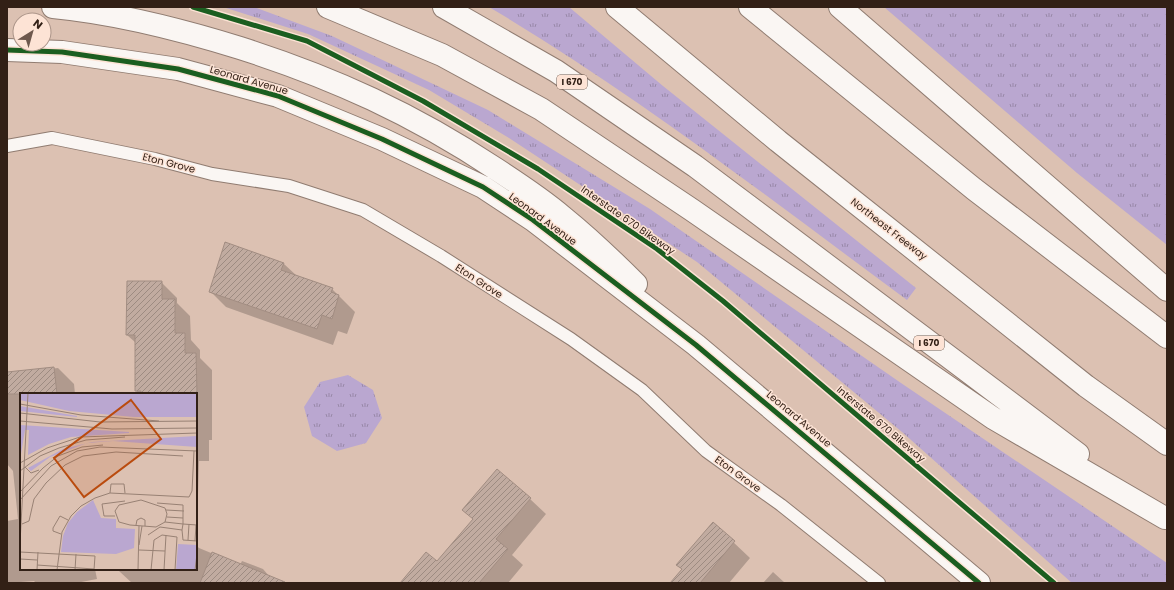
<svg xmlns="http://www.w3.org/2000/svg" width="1174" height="590" font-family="Poppins,sans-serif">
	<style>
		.grass { fill: url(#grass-tufts) }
		.shadow { fill: #0003 }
		.building { fill: url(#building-hatch); stroke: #a28d82 }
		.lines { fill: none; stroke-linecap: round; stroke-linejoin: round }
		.lane-casing { stroke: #907c71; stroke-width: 14 }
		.secondary-casing { stroke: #907c71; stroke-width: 24 }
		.highway-casing { stroke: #907c71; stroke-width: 24 }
		.lane { stroke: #faf6f3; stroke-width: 12 }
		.secondary { stroke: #faf6f3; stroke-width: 22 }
		.highway { stroke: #faf6f3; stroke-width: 22 }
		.cycleway-casing { stroke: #fde3d5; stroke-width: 8 }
		.cycleway { stroke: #1b5e20; stroke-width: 5 }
		.labels { text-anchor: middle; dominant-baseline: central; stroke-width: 3; stroke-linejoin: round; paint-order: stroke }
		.shield { fill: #fde3d5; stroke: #6f5a4f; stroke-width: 1 }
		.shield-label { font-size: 9px; font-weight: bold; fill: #322016 }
		.street-label { font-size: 10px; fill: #322016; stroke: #fde3d5 }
		.inset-road { fill: none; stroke: #988174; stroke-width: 1 }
		.view { fill: #ba4b0e; fill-opacity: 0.15; stroke: #ba4b0e; stroke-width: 2 }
		.inset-edge { fill: none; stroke: #322016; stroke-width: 2 }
	</style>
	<defs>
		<pattern id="grass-tufts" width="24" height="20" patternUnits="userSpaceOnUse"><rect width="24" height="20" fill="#baa7d0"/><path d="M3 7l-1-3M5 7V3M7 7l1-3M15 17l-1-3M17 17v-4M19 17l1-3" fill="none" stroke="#9888a8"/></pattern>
		<pattern id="building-hatch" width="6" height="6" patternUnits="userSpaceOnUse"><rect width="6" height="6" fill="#c1aba0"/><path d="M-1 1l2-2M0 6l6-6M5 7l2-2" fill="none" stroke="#9d8b81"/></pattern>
	</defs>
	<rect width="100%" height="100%" fill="#dcc1b2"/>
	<path class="grass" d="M223,7H254L332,36L488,110L650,209L901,383L1167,563V583H1072L902,432L697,262L509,138L429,90L308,34Z
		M489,7H569L663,86L916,288L907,300C770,199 636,94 489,7Z
		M884,7H1167V245L1077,173Z
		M348,375L373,390L382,418L366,443L337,451L312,436L304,407L320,382Z"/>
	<path class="shadow" d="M226,244L284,264L297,276L332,289L355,312L347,334L338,331L333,345L226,307L210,291Z
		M161,282L177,298V303L190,316L191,340L200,350V358L212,370V440H209V461H199L198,495H196V394H139L136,391V343L127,335Z
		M58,368L74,384L75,394H21V569H95L97,579L76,583H36L34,581L7,583V521L18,519L13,471L7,464V396H8L7,373Z
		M530,499L546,514L512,555L523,565L508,583H401L437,562Z
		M713,523L750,558L729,583H672L683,570L678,565Z
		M196,545L199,548L240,565L242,561L263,569L269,576L288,583H132L119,571V569H196Z
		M773,572L785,583H763Z"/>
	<path class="building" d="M225,242L284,263L281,270L333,288L331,292L339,295L332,319L322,315L317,329L209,292Z
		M127,281H162V299H175V333H185V353H196L197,394H141V391H135V335H126Z
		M54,367L57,394H7V372Z
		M497,469L531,498L496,539L508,549L479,583H400L426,552L437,561L473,519L462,510Z
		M713,522L735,541L700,583H670L682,569L676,565Z
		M212,552L285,582V583H200Z"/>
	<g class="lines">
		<defs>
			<path id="lane" d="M7,146L52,138L155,159L212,174L289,186L363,210L441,256L571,339L642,390L706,451L781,505L879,583"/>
			<path id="secondary" d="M53,7C116,13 179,29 240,48C334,78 413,114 496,169C519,184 542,199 563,217C589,238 613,261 636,284
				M7,50L62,52L178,69L278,96L382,139L483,187L533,220L696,345L979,583"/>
			<path id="highway" d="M328,7L442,55L541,109L692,210L993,418L1165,518
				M444,7L556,71L695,166L1078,454
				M617,7L778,141L1086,386L1167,444
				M750,7L974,189L1167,337
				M840,7L1167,290"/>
		</defs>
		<use href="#lane" class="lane-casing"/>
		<use href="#secondary" class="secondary-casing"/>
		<use href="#highway" class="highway-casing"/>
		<use href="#lane" class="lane"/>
		<use href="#secondary" class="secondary"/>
		<use href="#highway" class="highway"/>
		<defs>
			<path id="cycleway" d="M193,7L307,41L423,101L538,169L657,249L723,301L1054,583
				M7,50L62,52L178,69L278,96L382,139L483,187L533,220L696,345L979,583"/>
		</defs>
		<use href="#cycleway" class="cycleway-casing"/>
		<use href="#cycleway" class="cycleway"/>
	</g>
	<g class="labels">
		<g class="shield">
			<rect x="557" y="75" width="30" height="14" rx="3"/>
			<rect x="914" y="336" width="30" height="14" rx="3"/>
		</g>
		<g class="shield-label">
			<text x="572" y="82">I 670</text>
			<text x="929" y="343">I 670</text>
		</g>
		<g class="street-label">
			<text transform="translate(249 80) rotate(16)">Leonard Avenue</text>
			<text transform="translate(169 163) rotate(14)">Eton Grove</text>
			<text transform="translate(543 219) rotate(36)">Leonard Avenue</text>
			<text transform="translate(628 220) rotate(35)">Interstate 670 Bikeway</text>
			<text transform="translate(889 229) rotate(38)">Northeast Freeway</text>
			<text transform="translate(479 281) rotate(33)">Eton Grove</text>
			<text transform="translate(799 419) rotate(40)">Leonard Avenue</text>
			<text transform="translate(881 424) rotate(40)">Interstate 670 Bikeway</text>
			<text transform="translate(738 474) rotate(36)">Eton Grove</text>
		</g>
	</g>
	<g transform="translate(20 393)">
		<rect width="177" height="177" fill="#dcc1b2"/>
		<path d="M0,0H177V24H114L49,18L0,7ZM0,13L57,23V24L0,18ZM0,32L109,39V40L51,44L29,51L8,62L9,37H5L0,67ZM177,43V54L93,48L67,50L30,64L11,78L8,75L43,56L72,49ZM73,107L81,125L96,126V135L115,136L114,155L96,161L41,159L43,143L48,130L57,119ZM158,151L177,152V177H156Z" fill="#baa7d0"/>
		<path class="inset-road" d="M0,11L61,22L139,28M0,20L80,29L177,28M0,28L92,36L177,35M0,70L27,55L60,44L177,40M5,74L11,80L19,77M0,78L20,63L39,55L66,47L105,44M0,99L23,75L38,63L62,54L83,52M90,100L91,91H104L105,100M0,107L31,73L57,58L80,54L177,58M121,107L145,115L147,121L145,129L136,134L110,132L99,129L95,118L99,112ZM137,110L163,112V131L177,132M146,117L164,118M95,123H84L82,111L105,108M147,124L163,125M145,129L163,131L162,137M2,131L9,128L14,106L26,90L45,72L63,63L96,59L163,63M116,132L117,127L121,125L125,127V133M41,141L33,138V135L40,123L48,127M128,142L140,134L162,137L163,147L177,148M168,147L169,131M175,148L176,132M0,150L8,0M119,152L122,133M119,157L145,158M0,159L75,163L74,177M0,166L17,167M17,172L74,176M17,177L18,159M37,177L42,139L51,123L61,113L75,105L90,100L169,104L172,98L174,58M55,177L56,161M118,177L119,133M131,177L134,147L142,142L157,144L155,177M144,177L146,142M175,177L177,161"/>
		<path class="view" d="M111,7L141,46L64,104L34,65Z"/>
		<rect width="177" height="177" class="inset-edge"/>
	</g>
	<rect width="1174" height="590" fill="none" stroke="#322016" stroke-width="16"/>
	<g transform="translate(32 32) rotate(37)"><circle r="19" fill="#fde3d5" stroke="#ac9589"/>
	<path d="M0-3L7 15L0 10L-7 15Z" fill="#6e584d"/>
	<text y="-6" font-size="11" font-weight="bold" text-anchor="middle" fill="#322016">N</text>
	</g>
</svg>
